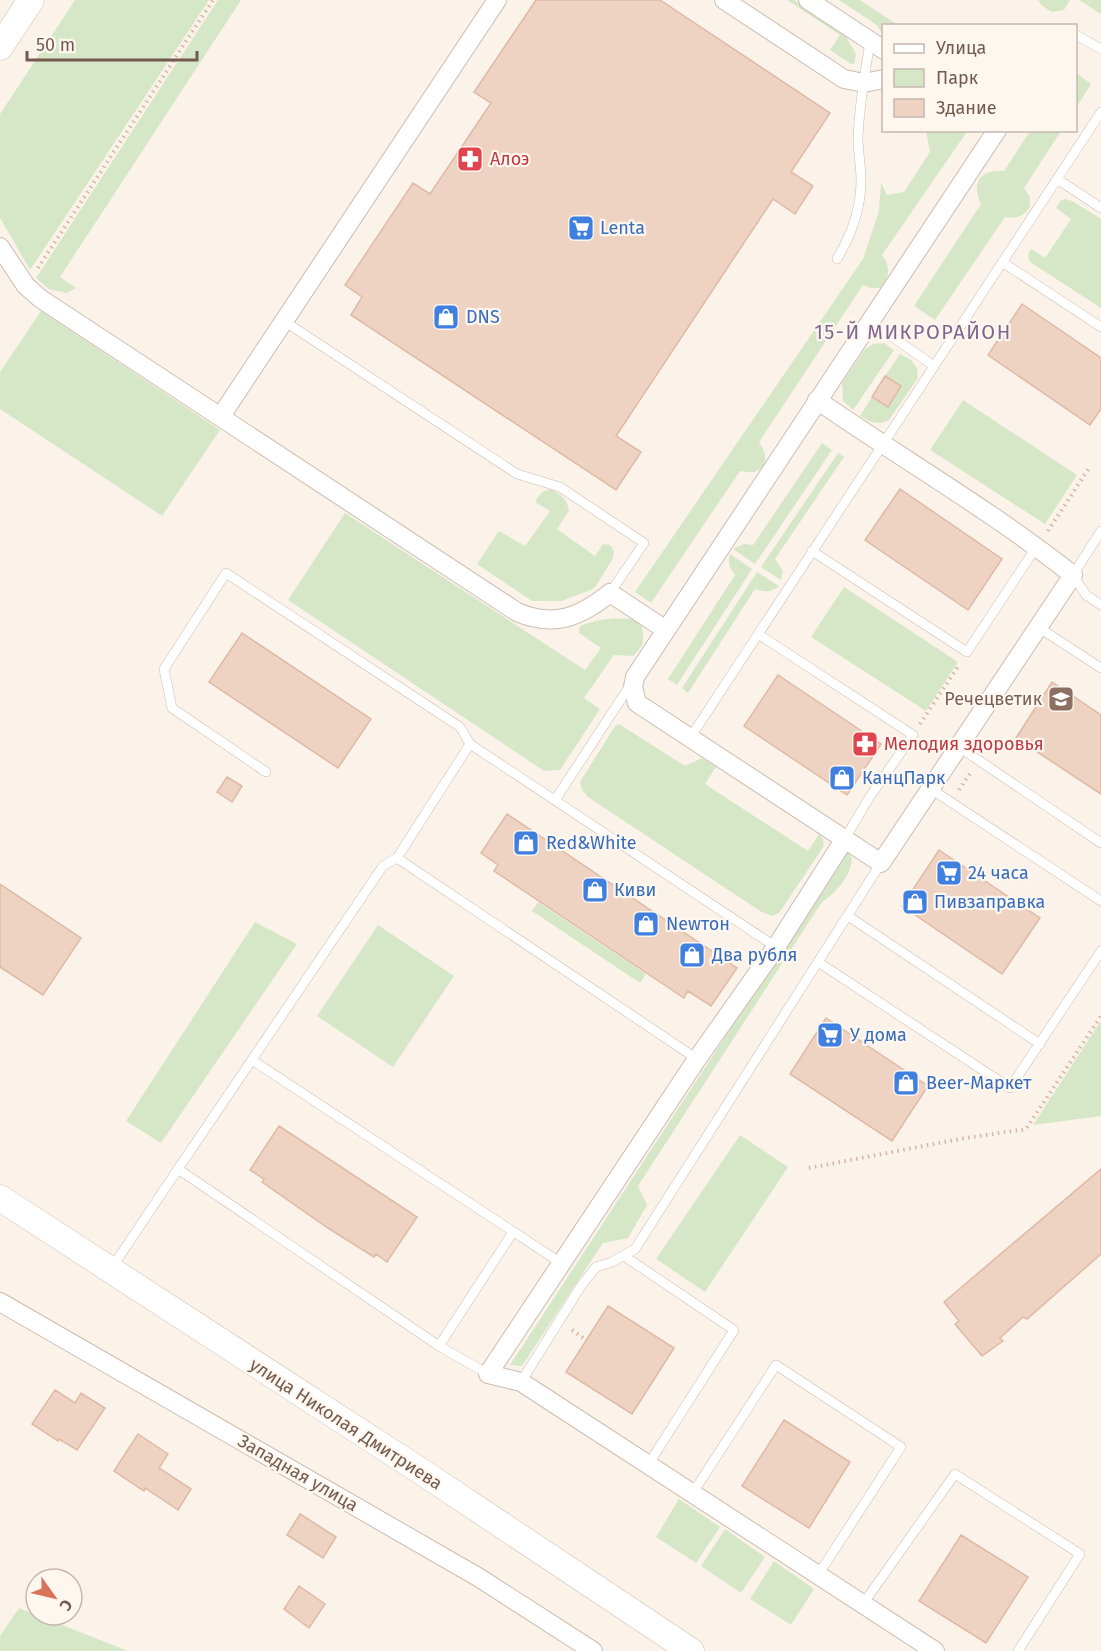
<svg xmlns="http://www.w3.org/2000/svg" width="1101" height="1651" font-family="'Fira Sans',sans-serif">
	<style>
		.green { fill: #d6e7c8 }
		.building { fill: #eed3c3; stroke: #dfb9a5; stroke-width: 1.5 }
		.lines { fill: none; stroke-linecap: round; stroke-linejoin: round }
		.service-casing { stroke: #ccbbb0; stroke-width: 10 }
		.minor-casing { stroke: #ccbbb0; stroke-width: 20 }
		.secondary-casing { stroke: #d0bdb0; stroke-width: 27 }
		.path { stroke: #d3b6a6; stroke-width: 4; stroke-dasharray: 1.5 4.5; stroke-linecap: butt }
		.service { stroke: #fff; stroke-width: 9 }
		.minor { stroke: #fff; stroke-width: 18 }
		.secondary { stroke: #fff; stroke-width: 26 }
		.labels { text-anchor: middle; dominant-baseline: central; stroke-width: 4.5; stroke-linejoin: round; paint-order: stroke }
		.health-label { font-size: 18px; fill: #be3a42; stroke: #fdf7ef; text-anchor: start }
		.shop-label { font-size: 18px; fill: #366cbe; stroke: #fdf7ef; text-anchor: start }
		.education-label { font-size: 18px; fill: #785e54; stroke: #fdf7ef; text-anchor: end }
		.street-label { font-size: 18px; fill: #735a4f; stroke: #fdf7ef }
		.neighbourhood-label { font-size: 20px; letter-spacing: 1.5px; fill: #80668e; stroke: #fdf7ef }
	</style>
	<rect width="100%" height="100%" fill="#fbf3e9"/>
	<path class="green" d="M75,0H209L30,270L0,218V114Z
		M218,0H241L60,277L76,288L66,293L49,289L36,278Z
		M787,0H794L844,33L856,54L854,64H851L830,50L840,35Z
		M839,0H860L898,25L884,26L883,33L874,23Z
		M1038,0H1070L1064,10L1052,12L1042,6Z
		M1079,0H1101V14Z
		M1076,73L1091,84L1076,108Z
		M926,131H966V133L882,255C891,267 890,278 880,288H871L863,285L759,442C772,460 764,477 740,471L651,603L635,592L863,259L879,211L881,182L887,195L904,192L930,152Z
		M1030,131H1061L1024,188L1030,197V207C1022,217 1017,219 1005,217L935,320L914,306L981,204C971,183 980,169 1004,171Z
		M1065,199L1072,201L1101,219V308L1030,262C1028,257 1027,254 1031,249L1045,258L1071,219L1056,208L1060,201Z
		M41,311L220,430L162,516L0,409V372Z
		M884,343L894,350L853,410L843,401L842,383L865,349L874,344Z
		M900,354L911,360L917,368L918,378L889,420L881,423L871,422L860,416L872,397L888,407L885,376Z
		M963,400L1077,475L1045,524L930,450Z
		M822,443L832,450L755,564L733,549L744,544L753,545Z
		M838,453L844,457L775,559L783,571L781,580L761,567Z
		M551,489C562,495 567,499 569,511L557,529L595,556L603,544L610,545L614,551L613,558L596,586L591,590L561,601H532L477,564L499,531L525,546L550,511L535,502L542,492Z
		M345,513L585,670L601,648L579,633L580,626C600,618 619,617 640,620C644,636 647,644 633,656L614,655L584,698L600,709L560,770L544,771L288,600Z
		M730,554L752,569L677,685L668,679L735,575C729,567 728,563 730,554Z
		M757,572L779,586C770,593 766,592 755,589L688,693L682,688Z
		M844,587L958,662L926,711L811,637Z
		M619,724L685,766L702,758L716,767L705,784L808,851L819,834L823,839L824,846L779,913L772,916L760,911L588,797L582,790L580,782L615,726Z
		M847,851L852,858C851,876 837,892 822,902L638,1186L647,1205L628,1238L603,1243L522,1366L510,1365Z
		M538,902L646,974L640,983L532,911Z
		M255,922L297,944L161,1143L126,1121Z
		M378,925L454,976L393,1067L317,1016Z
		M1101,1021V1116L1033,1125Z
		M740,1135L788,1167L705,1292L656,1259Z
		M679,1499L720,1527L696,1563L656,1537Z
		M725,1529L765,1557L741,1593L701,1566Z
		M774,1561L814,1589L791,1625L750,1599Z
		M19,1608L128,1651H0V1636Z"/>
	<path class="building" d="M536,0H660L830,113L791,172L813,186L795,214L773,199L616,436L641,452L616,490L351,315L362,297L345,285L413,183L430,194L491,103L474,92Z
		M1022,304L1101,358V409L1090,425L988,355Z
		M885,376L901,386L888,407L872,397Z
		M900,489L1002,559L968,610L865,540Z
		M242,633L371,719L338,768L209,682Z
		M778,675L881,744L847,795L744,726Z
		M1052,682L1101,715V794L1016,738Z
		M227,777L242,786L232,802L217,792Z
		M507,814L737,968L711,1006L688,991L684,998L494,871L498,865L481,853Z
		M939,850L1040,918L1002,974L902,906Z
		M0,884L81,938L43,995L0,967Z
		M826,1018L928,1086L892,1141L790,1074Z
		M279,1126L417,1217L387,1262L376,1254L374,1257L328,1228L262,1182L264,1179L250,1170Z
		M1101,1169V1254L1027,1319L1023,1317L1000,1338L1003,1341L982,1356L955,1324L959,1321L944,1302Z
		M608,1306L674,1348L632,1414L566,1372Z
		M55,1390L75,1403L81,1393L105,1408L77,1450L59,1439L58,1441L32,1424Z
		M784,1420L850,1462L809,1528L742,1486Z
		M138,1434L168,1454L159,1468L191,1489L178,1510L145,1488L144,1491L114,1471Z
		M300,1514L336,1537L323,1558L287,1535Z
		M961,1535L1028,1577L986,1643L919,1601Z
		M299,1586L325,1604L309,1628L284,1609Z"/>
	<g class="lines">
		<defs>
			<path id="service" d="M1076,35L1101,49
				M1057,179L1101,208
				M837,259C852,234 861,209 861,180C861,166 858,152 858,138C859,106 865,73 870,42
				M1002,262L1101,327
				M284,321L517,474L560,487L644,543L610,593
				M871,322L934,366
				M1101,531L1073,575L1086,595L1101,605
				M812,551L967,652L1037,546
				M1038,627L1101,668
				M758,634L913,735L869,798L844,840
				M690,738L1101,112
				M959,747L1101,843
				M266,772L172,708L164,669L226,573L460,727L470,744
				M931,789L1101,901
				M555,800L631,684
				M397,858L383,866L178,1169L439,1346L488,1374
				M848,916L1040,1044
				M818,962L1010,1088L1101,951
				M697,1059L397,858L470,744L776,947
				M252,1060L561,1263
				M624,1256L734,1330L648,1465
				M111,1269L178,1169
				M439,1346L513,1232
				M521,1382L581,1286L596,1267L612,1262L635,1249L881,863
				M692,1494L776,1365L901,1447L818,1575
				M863,1604L955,1474L1080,1554L1018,1651"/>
			<path id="minor" d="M724,0L844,79L864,83L884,79
				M808,0L884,50
				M0,247L26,286L41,299L517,612C554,628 580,617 610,593L666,630
				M817,400C902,459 992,511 1073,575L881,863L637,703L633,687L635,677L997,130
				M221,416L497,0
				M844,840L776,947L697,1059L488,1374L521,1382L935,1651
				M0,1302L478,1577L593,1651"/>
			<path id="secondary" d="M0,47L31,0
				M0,1198L422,1472L691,1651"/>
		</defs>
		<use href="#service" class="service-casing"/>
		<use href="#minor" class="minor-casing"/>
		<use href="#secondary" class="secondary-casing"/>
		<path class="path" d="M38,268L213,0
			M1048,531L1089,468
			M920,724L959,665
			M959,790L971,772
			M809,1168L960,1139L1026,1129L1101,1016
			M572,1330L586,1340"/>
		<use href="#service" class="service"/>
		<use href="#minor" class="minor"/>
		<use href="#secondary" class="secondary"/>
	</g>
	<defs>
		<symbol id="pharmacy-square" viewBox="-11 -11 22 22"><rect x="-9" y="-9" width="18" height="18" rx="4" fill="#e0444e" stroke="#fdf7ef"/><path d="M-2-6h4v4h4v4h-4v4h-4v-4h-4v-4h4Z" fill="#fff"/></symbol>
		<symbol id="supermarket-square" viewBox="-11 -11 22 22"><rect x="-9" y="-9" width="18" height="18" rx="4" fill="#3f7fe0" stroke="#fdf7ef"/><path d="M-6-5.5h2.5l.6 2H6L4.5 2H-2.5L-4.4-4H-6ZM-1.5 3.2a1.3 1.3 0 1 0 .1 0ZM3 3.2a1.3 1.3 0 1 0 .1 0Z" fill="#fff"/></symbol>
		<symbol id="shop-square" viewBox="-11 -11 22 22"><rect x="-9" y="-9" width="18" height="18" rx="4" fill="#3f7fe0" stroke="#fdf7ef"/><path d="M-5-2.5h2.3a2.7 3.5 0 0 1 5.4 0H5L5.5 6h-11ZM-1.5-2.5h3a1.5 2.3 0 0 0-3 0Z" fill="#fff"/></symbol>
		<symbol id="school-square" viewBox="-11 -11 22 22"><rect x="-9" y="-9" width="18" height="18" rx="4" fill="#8d6e63" stroke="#fdf7ef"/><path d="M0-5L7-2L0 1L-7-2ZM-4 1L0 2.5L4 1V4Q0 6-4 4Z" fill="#fff"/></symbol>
	</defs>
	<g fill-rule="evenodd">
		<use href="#pharmacy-square" x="455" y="144" width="30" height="30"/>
		<use href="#supermarket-square" x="566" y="213" width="30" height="30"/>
		<use href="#shop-square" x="431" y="302" width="30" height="30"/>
		<use href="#school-square" x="1046" y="684" width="30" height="30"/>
		<use href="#pharmacy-square" x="850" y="729" width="30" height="30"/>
		<use href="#shop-square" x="827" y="763" width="30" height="30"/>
		<use href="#shop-square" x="511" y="828" width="30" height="30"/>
		<use href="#supermarket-square" x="934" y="858" width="30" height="30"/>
		<use href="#shop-square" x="580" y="875" width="30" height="30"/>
		<use href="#shop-square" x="900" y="887" width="30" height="30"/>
		<use href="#shop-square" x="631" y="909" width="30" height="30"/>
		<use href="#shop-square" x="677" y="940" width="30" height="30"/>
		<use href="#supermarket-square" x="815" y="1020" width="30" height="30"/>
		<use href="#shop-square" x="891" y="1068" width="30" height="30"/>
	</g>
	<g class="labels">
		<g class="health-label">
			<text x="490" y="159">Алоэ</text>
			<text x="884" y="744">Мелодия здоровья</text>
		</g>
		<g class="shop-label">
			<text x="600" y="228">Lenta</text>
			<text x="466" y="317">DNS</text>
			<text x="862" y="778">КанцПарк</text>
			<text x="546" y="843">Red&amp;White</text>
			<text x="968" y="873">24 часа</text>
			<text x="614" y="890">Киви</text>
			<text x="934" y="902">Пивзаправка</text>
			<text x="666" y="924">Newтон</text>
			<text x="712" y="955">Два рубля</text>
			<text x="850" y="1035">У дома</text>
			<text x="926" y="1083">Beer-Маркет</text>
		</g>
		<g class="education-label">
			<text x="1042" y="699">Речецветик</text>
		</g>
		<g class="street-label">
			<text transform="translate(346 1424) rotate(33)">улица Николая Дмитриева</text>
			<text transform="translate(298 1473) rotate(30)">Западная улица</text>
		</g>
		<g class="neighbourhood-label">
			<text x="913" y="332">15-Й МИКРОРАЙОН</text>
		</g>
	</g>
	<rect x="882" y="24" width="195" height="108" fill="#fdf7ef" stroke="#c6b8af" stroke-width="1.5"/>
	<rect x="894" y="44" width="30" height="9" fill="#ffffff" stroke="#c6b8af" stroke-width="1.5"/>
	<text x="936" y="54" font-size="18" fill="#735a4f">Улица</text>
	<rect x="894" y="69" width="30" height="18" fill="#d6e7c8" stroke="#c6b8af" stroke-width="1.5"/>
	<text x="936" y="84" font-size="18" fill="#735a4f">Парк</text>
	<rect x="894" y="99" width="30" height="18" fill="#eed3c3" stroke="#c6b8af" stroke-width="1.5"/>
	<text x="936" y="114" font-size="18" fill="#735a4f">Здание</text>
	<g transform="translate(54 1597) rotate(124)"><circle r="28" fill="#fdf7ef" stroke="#c6b8af" stroke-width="1.5"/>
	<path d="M0-4.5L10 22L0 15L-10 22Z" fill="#d9725a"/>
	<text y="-9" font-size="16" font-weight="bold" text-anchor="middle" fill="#735a4f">С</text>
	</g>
	<path d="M27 51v9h170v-9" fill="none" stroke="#735a4f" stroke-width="3"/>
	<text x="36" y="51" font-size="18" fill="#735a4f" stroke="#fdf7ef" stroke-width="4.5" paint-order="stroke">50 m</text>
</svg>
